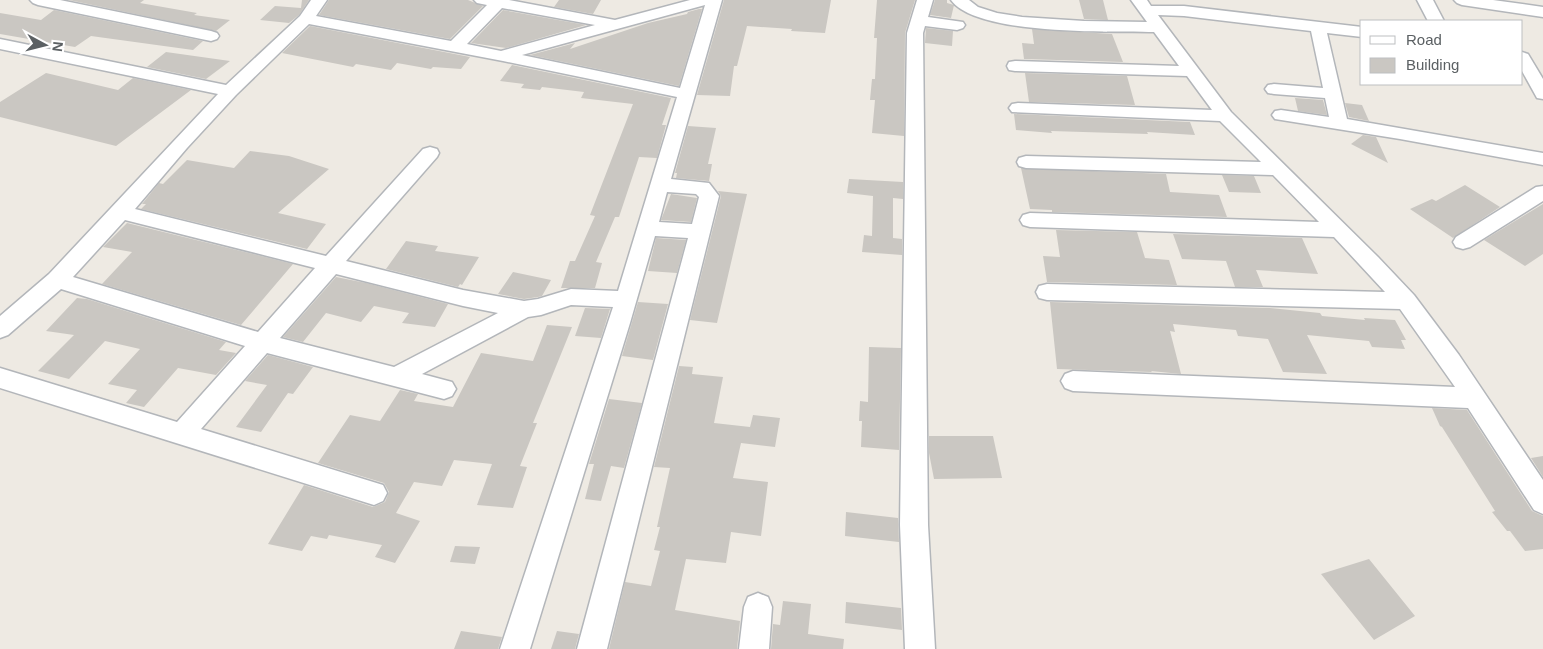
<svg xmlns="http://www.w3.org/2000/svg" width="1543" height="649" font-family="Helvetica,sans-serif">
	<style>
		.building { fill: #cac7c2 }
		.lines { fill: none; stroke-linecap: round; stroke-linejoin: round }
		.minor-casing { stroke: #b3b6ba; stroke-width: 3 }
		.minor { fill: #fff; fill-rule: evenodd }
	</style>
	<rect width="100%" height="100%" fill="#eeeae3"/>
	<path class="building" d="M69,0H144L140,3L197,13L194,15L230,20L216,31Z
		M302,0H309L299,15L289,23L260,20L275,6L301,8Z
		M329,0H468L483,6L450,39L319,15Z
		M559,0H601L593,14L554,7Z
		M724,0H831L825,33L791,31L792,29L747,26L737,66H734L730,96L697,95Z
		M877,0H915L905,33L904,136L872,133L875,100H870L872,79H875L877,38H874Z
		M935,0H947V3L954,5L951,18L930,15Z
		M1079,0H1103L1108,20L1084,19Z
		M699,9H702L679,86L530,55L575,43L570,49L648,23L687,14L688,12Z
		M54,10L203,41L193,50L91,36L75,47L0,34V13L41,20Z
		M503,10L586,25L506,48L471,43Z
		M310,26L470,57L461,69L433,67L431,69L397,63L391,70L356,64L353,67L282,53Z
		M926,28L953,31L952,46L925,43Z
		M1032,29L1112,34L1123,62L1024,59L1022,43L1034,44Z
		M166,52L230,61L206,79L147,67Z
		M512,65L671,98L662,125H666L657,158L639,157L619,217H615L596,262L602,263L595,288H561L570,261H575L595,216L590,215L633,104L581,98L584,92L542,87L540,90L521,88L524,84L500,81Z
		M46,73L118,90L133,78L191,90L116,146L0,117V102Z
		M1025,73L1127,76L1135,105L1029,102Z
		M1295,98L1323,100L1327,115L1298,111Z
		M1345,103L1362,105L1369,121L1349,117Z
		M1014,114L1190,122L1195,135L1147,132L1148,134L1051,131L1052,133L1016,130Z
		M688,126L716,128L708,164H712L709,181L676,178L677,173H675Z
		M1363,135L1376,137L1388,163L1351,144Z
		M250,151L289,156L329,169L278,213L326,224L307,249L141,209L146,204H142L159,183L163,184L187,160L234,168Z
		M1021,168L1166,174L1170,192L1219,195L1227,217L1052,212V210L1030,209Z
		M1222,175L1254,176L1261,193L1229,192Z
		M849,179L903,182V199L893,198V238L902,239V255L862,252L864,235L872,236L873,196L847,193Z
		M1465,185L1500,207L1453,238L1410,209L1432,199L1436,201Z
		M718,191L747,194L717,323L690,320L721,196Z
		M671,194L697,198L691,222L661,220Z
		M1543,204V254L1525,266L1484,240Z
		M127,223L293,264L241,325L102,284L132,252L103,247Z
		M1056,230L1137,232L1145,258L1169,260L1177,285L1047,282L1043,256L1060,257Z
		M1173,234L1302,238L1318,274L1256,270L1263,287H1235L1226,261L1182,259Z
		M656,238L686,240L677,273L648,271Z
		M406,241L438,246L435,251L479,257L462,285L460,284L458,287L386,269Z
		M513,272L551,280L542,296L538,297L524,299L498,294Z
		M336,277L366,283L448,304L435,327L402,323L409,313L374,306L361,322L326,313L303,342L283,337Z
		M77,298L87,299L226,342L219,350L236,353L216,375L178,368L144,407L126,403L137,390L108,384L140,349L105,341L69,379L38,371L74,335L46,331Z
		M638,302L668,304L653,360L622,356Z
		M1050,302L1270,308L1320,313L1322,316L1365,320L1364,318L1395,320L1406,340H1401L1405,349L1372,347L1369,341L1307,335L1327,374L1283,372L1268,339L1238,336L1236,330L1173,324L1175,332L1170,331L1181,374L1151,371L1152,372L1057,369Z
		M585,308L610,309L601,338L575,336Z
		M547,325L572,327L533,423H537L520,466L527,467L513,508L477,505L492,464L454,460L442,486L414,482L396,513L420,521L395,563L375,557L382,545L329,535L327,539L311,536L302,551L268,544L304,485L373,507L385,502L389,492L384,483L318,463L350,415L380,421L400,390L418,394L414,401L453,407L481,353L533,361Z
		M869,347L901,348L899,450L861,447L862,421H859L860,401L868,402Z
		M268,355L313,367L293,394L288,393L261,432L236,427L267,385L245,381Z
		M679,366L693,367L692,374L723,377L714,423L750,427L753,415L780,418L775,447L741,443L733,478L768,482L761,536L731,532L726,563L686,559L675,610L740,621L737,649H609L625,582L651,586L660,551L654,550L660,527H657L670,468L654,467Z
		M609,399L642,403L624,468L611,466L601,501L585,499L594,464H589Z
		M1432,408L1467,410L1532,511L1543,516V549L1525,551L1510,531H1507L1492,512L1495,511L1442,427L1440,426Z
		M929,436H993L1002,478L934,479L929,453Z
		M1543,456V477L1531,458Z
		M846,512L898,518L899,542L845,536Z
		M455,546L480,547L475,564L450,562Z
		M1369,559L1415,616L1374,640L1321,574Z
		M783,601L811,604L808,634L844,639L843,649H771L773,624L780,625Z
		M846,602L901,608L902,630L845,623Z
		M461,631L502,637L498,649H454Z
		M557,631L579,634L575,649H551Z"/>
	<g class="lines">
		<defs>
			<path id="minor" d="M30,0H60L211,31L217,33L219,36L217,39L211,41L38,5L33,3Z
				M311,0H327L316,16L451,41L487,5L477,3L474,0H509L615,20L690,0H722L671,179L709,183L719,196L607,649H577L688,238L655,236L630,323L530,649H500L613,307L571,305L541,315L528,317L422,374L452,382L456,389L452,396L444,399L267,353L201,429L383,485L387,493L383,501L374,505L0,388V368L177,422L245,346L61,289L8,335L0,338V316L49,274L218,94L0,49V39L226,85L300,16ZM705,5L680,88L522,55ZM502,8L595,25L501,51L467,44ZM309,24L503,61L677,97L618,291L571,289L538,299L524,301L463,290L346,261L437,157L439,153L437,149L430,147L423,149L326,256L135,209L187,148L236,95ZM667,192L696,194L699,197L692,224L659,222ZM125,220L315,268L258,332L73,277ZM336,274L463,306L498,313L394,367L280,338Z
				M917,0H933L928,17L963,22L965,25L963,28L957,30L925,26L923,33L928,525L935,649H905L900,525L907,33Z
				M951,0H969L978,7L997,13L1022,17L1084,21L1147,22L1131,0H1147L1151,6H1184L1362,27V37L1327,33L1347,119L1543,153V165L1400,139L1275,119L1272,115L1275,111L1281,110L1329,117L1325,98L1274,94L1268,93L1265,89L1268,85L1274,84L1323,88L1311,31L1184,16L1158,15L1231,112L1378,257L1414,295L1459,355L1543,480V514L1534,510L1468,408L1073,391L1065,388L1061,381L1065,374L1073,371L1455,387L1400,309L1047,300L1039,298L1036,292L1039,286L1047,284L1385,292L1334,237L1030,227L1023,225L1020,220L1023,215L1030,213L1319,222L1273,175L1026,168L1019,166L1017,162L1019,158L1026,156L1261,162L1220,121L1012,112L1009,108L1012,104L1018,103L1212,110L1187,76L1015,71L1009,70L1007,66L1009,62L1015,61L1179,66L1154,32C1112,31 977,36 951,0Z
				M1417,0H1433L1444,21H1428Z
				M1454,0H1493L1543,7V17L1462,5L1457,3Z
				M1522,52L1528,54L1543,79V99L1537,98L1522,71Z
				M1543,186V201L1470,247L1463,249L1456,247L1453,242L1456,237L1536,187Z
				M758,593L768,597L772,607L769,649H739L744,607L748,597Z"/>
		</defs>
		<use href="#minor" class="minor-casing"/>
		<use href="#minor" class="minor"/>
	</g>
	<rect x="1360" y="20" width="162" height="65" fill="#ffffff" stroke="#bdbfc1"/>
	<rect x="1370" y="36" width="25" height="8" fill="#ffffff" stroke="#bdbfc1"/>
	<text x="1406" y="45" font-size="15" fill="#5b6063">Road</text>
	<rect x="1370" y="58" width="25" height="15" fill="#cac7c2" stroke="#bdbfc1"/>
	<text x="1406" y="70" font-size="15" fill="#5b6063">Building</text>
	<g transform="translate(45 45) rotate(97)" stroke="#ffffff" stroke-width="4" paint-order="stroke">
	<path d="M0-4L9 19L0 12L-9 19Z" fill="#5b6063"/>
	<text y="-8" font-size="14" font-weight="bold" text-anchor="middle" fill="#5b6063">N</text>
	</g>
</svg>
